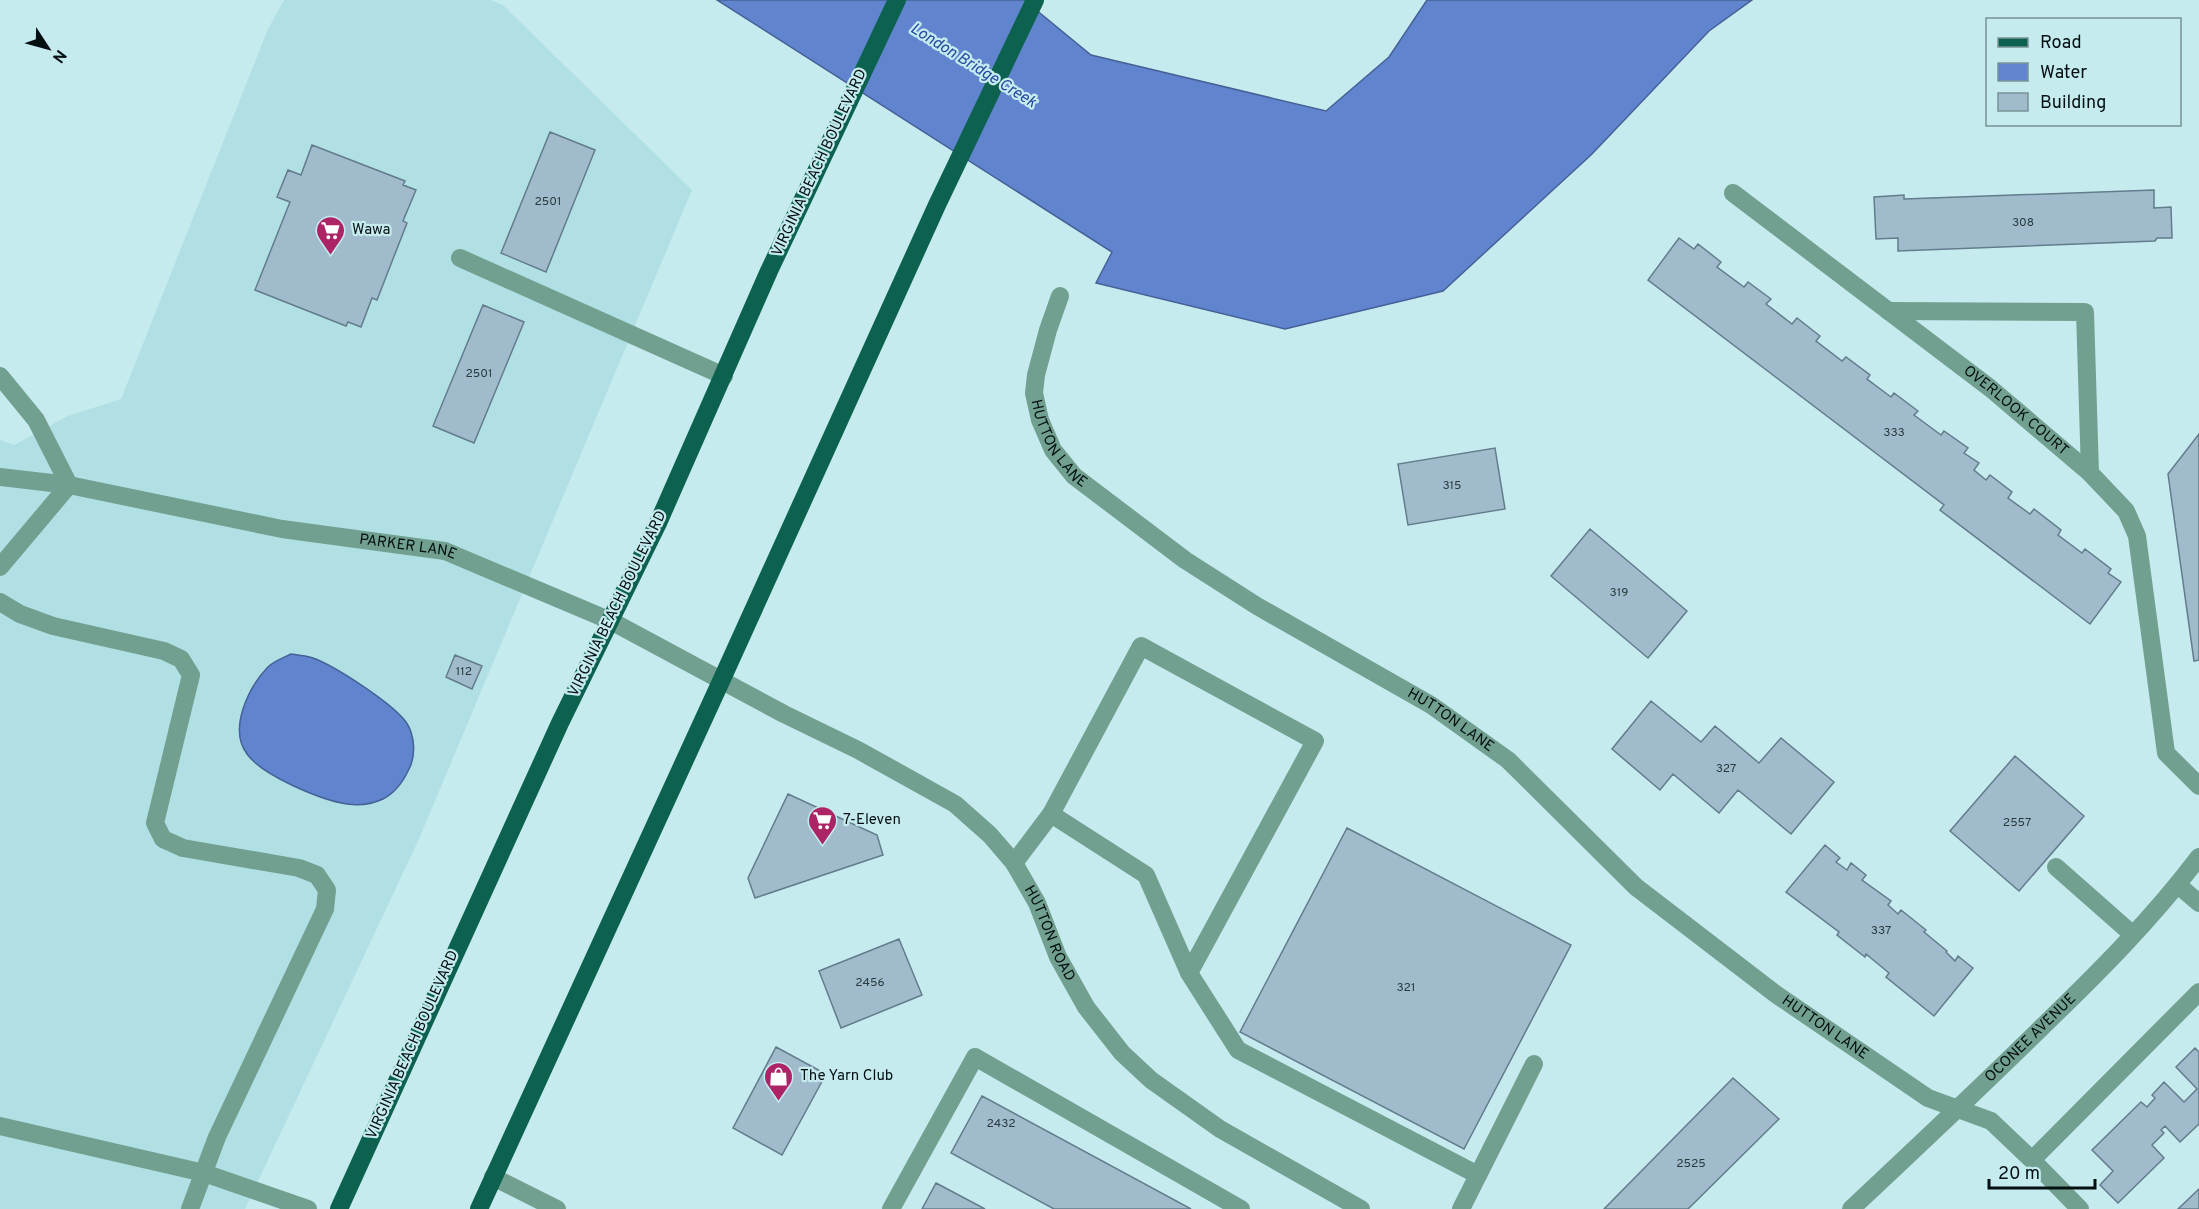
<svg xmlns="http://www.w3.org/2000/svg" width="2199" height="1209" font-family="Overpass,sans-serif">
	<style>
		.built { fill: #b1e0e4 }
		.water { fill: #6184cf; stroke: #456196; stroke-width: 1.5 }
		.building { fill: #a0bccc; stroke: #627c8c; stroke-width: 1.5 }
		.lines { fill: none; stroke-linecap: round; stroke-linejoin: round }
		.minor { stroke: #72a090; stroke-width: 18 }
		.major { stroke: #0c624f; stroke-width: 18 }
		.labels { text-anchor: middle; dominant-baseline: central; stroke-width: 4.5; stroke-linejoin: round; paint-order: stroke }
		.number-label { font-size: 12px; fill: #2a3a3f }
		.street-label { font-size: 15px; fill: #030f10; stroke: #c6ebef }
		.poi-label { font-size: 15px; fill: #030f10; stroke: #c6ebef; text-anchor: start }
		.water-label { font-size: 16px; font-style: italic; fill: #2448a1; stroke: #c6ebef }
	</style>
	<rect width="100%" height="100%" fill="#c6ebef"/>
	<path class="built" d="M284,0H491L503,5L692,190L419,839L245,1209H0V440L14,445L68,416L121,399L268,29Z"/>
	<path class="water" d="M717,0H1024L1091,55L1326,111L1389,57L1427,0H1752L1709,31L1592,154L1443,291L1285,329L1096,283L1112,252Z
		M291,654C298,655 306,656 313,658C335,666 392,703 406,722C415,735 416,756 409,769C403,782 395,793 383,799C372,804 360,806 347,804C321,800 263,776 247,754C228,729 249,687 267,668C273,661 283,658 291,654Z"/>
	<path class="building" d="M550,132L595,150L546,272L501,253Z
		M312,145L405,181L403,185L416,190L403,221L407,223L377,300L372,298L361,327L348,322L346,326L255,290L290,202L277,197L288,170L301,175Z
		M2154,190V208L2171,207L2172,238H2157L2155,241L1898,251V238L1876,239L1874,197L1904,195V199Z
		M1679,238L1694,249L1698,244L1721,262L1717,267L1744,287L1748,282L1771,299L1766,304L1792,324L1797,318L1820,336L1816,341L1842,361L1846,357L1870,375L1867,379L1891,397L1894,393L1918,411L1914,415L1941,435L1944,431L1968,448L1964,453L1979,463L1974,470L1986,480L1990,475L2012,492L2008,498L2030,514L2034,509L2061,530L2058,535L2082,553L2085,549L2111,569L2108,573L2121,582L2090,624L1940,510L1944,505L1648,280Z
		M483,305L524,322L474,443L433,426Z
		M2199,434V660L2194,661L2168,474Z
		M1495,448L1505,509L1408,525L1398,464Z
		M1590,529L1687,611L1648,658L1551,576Z
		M455,655L482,666L472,689L446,677Z
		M1651,701L1701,742L1715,726L1759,763L1781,738L1834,782L1791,834L1738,790L1719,813L1673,774L1660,790L1612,749Z
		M2015,756L2084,816L2019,891L1950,831Z
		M788,794L877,835L883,855L755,898L748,878Z
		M1347,828L1571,945L1464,1149L1240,1032Z
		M1825,845L1840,858L1836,862L1847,870L1851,863L1866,875L1862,880L1891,901L1888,905L1898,914L1901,910L1926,930L1924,932L1947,951L1946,952L1955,961L1958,956L1973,968L1934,1016L1886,977L1889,973L1866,954L1865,957L1837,935L1839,932L1786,892Z
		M899,939L922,995L841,1028L819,971Z
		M776,1047L826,1074L782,1155L733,1128Z
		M2195,1048L2199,1052V1124L2180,1142L2165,1126L2161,1130L2164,1133L2152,1145L2164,1158L2118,1203L2100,1185L2113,1171L2092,1150L2141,1102L2147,1107L2155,1098L2152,1095L2164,1082L2184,1102L2197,1089L2176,1067Z
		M1733,1078L1779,1119L1688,1209H1604Z
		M982,1096L1191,1209H1054L951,1153Z
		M936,1183L985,1209H922Z
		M2199,1189V1209H2178Z"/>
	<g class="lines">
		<g class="minor">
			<path id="s1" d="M1733,193L1990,388L2090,473L2126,511L2137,536L2166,753L2199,786"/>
			<path d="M460,258L724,376"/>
			<path id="s2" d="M1060,296L1048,330L1036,375L1034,393L1040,420L1053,450L1074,476L1185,560L1257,606L1431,705L1508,760L1636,887L1777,995L1928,1098L1991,1121L2032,1160L2080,1209"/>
			<path d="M1888,311L2085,312L2090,473"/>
			<path d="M0,376L36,420L69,485"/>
			<path id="s3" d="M0,477L69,485L282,529L445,551L611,621L784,714L858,750L955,804L990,835L1014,863L1037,903L1058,957L1086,1007L1122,1053L1151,1080L1220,1129L1361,1209"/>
			<path d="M0,567L69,485"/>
			<path d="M0,602L20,614L53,626L164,651L181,659L191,675L155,823L163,839L183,848L299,868L317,875L327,890L325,909L217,1137L190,1209"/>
			<path d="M1014,863L1051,814L1141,646L1315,741L1189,973L1146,875L1051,814"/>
			<path d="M2056,867L2132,934"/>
			<path d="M2178,885L2199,903"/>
			<path d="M1189,973L1238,1050L1478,1175"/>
			<path d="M0,1126L204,1173L308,1209"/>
			<path d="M2032,1160L2199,992"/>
			<path d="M493,1177L557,1209"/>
			<path d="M891,1209L975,1057L1241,1209"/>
			<path d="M1461,1209L1534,1064"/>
			<path id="s4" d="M1851,1209C1915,1149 1979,1089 2042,1027C2097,974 2153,918 2199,857"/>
		</g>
		<path class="major" d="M339,1209L560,723L658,523L769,271L897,0
			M479,1209L722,679L937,205L1035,0"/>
	</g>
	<defs>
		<symbol id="supermarket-pin" viewBox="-11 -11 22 30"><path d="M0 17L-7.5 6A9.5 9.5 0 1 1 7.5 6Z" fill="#ad2466" stroke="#c6ebef"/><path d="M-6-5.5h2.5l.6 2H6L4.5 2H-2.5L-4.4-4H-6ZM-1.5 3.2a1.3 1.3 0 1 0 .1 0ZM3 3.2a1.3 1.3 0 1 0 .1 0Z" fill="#fff"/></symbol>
		<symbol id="shop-pin" viewBox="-11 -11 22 30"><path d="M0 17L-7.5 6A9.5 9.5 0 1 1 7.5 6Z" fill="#ad2466" stroke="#c6ebef"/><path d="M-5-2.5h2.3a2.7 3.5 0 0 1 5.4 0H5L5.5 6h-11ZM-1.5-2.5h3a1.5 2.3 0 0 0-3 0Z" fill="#fff"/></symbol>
	</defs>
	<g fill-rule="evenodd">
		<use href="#supermarket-pin" x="314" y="214" width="33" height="45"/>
		<use href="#supermarket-pin" x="806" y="804" width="33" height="45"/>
		<use href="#shop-pin" x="762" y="1060" width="33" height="45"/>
	</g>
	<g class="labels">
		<g class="number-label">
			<text x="548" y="202">2501</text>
			<text x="2023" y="223">308</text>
			<text x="479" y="374">2501</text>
			<text x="1894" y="433">333</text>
			<text x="1452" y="486">315</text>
			<text x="1619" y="593">319</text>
			<text x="464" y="672">112</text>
			<text x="1726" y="769">327</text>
			<text x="2017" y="823">2557</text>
			<text x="1881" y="931">337</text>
			<text x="870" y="983">2456</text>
			<text x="1406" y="988">321</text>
			<text x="1001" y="1124">2432</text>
			<text x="1691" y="1164">2525</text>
		</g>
		<g class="street-label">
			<text transform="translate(820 163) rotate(-65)">VIRGINIA BEACH BOULEVARD</text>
			<text stroke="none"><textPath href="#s1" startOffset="357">OVERLOOK COURT</textPath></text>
			<text stroke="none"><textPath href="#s2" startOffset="158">HUTTON LANE</textPath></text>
			<text stroke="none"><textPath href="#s3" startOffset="414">PARKER LANE</textPath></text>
			<text transform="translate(618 604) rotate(-64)">VIRGINIA BEACH BOULEVARD</text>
			<text stroke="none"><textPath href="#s2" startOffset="644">HUTTON LANE</textPath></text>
			<text stroke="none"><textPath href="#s3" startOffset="1184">HUTTON ROAD</textPath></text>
			<text stroke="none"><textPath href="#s2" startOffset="1130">HUTTON LANE</textPath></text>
			<text stroke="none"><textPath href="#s4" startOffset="248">OCONEE AVENUE</textPath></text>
			<text transform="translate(413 1045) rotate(-66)">VIRGINIA BEACH BOULEVARD</text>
		</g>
		<g class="poi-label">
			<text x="352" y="230">Wawa</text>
			<text x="843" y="820">7-Eleven</text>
			<text x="800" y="1076">The Yarn Club</text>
		</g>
		<g class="water-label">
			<text transform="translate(973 66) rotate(32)">London Bridge Creek</text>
		</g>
	</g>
	<rect x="1986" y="18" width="195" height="108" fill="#c6ebef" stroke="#789396" stroke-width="1.5"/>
	<rect x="1998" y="38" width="30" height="9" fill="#0c624f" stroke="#789396" stroke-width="1.5"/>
	<text x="2040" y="48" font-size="18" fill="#030f10">Road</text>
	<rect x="1998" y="63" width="30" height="18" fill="#6184cf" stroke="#789396" stroke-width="1.5"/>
	<text x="2040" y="78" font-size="18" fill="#030f10">Water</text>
	<rect x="1998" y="93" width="30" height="18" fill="#a0bccc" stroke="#789396" stroke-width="1.5"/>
	<text x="2040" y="108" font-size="18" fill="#030f10">Building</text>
	<g transform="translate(48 48) rotate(126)" stroke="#c6ebef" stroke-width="4.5" paint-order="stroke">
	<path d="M0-4.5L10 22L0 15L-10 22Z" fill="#030f10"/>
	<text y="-9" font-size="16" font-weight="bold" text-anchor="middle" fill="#030f10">N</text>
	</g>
	<path d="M1989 1179v9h106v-9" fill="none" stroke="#030f10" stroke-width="3"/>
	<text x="1998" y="1179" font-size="18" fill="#030f10" stroke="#c6ebef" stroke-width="4.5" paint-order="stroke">20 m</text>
</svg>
